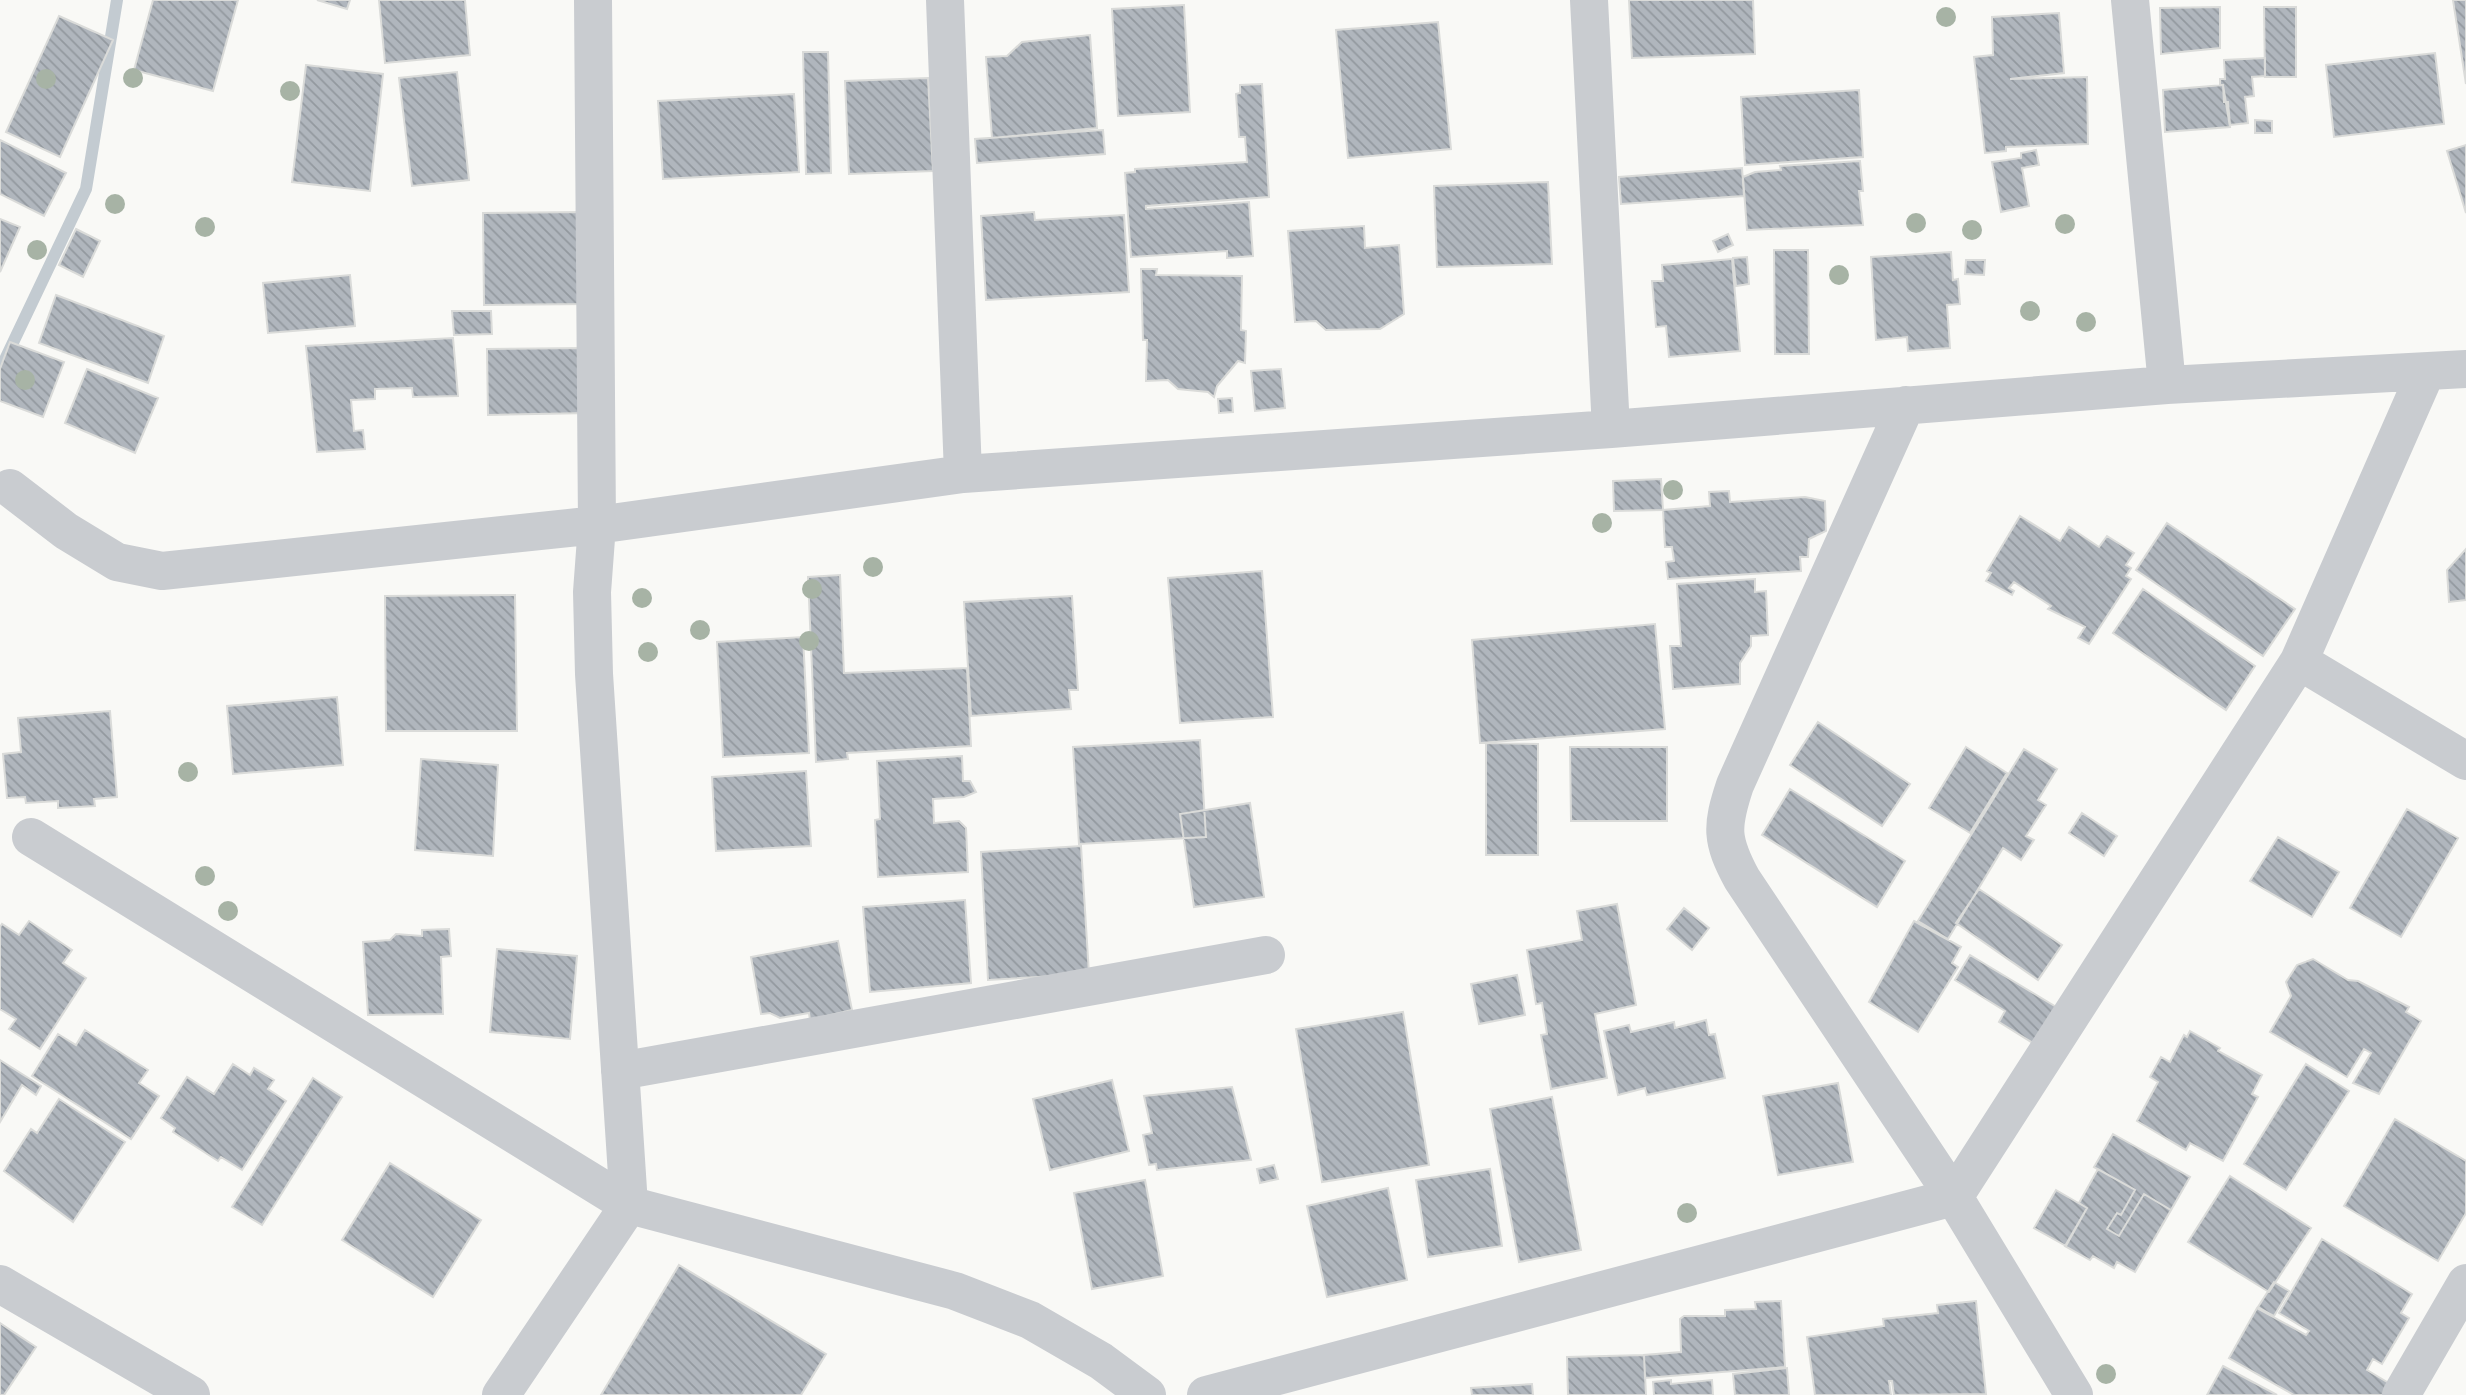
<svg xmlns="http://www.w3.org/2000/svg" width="2466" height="1395" font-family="'Work Sans',sans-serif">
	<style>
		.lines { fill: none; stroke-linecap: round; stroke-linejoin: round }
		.stream { stroke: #c3cbd1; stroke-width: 12 }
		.building { fill: url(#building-back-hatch); stroke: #dadbd9; stroke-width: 2 }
		.street { stroke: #c9ccd0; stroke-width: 38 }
		.tree { fill: #a7b3a5 }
	</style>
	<defs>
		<pattern id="building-back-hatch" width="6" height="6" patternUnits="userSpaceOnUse" patternTransform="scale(1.75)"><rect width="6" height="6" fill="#b0b6bd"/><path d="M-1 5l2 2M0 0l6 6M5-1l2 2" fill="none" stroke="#93999f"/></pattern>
	</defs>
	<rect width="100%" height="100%" fill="#f9f9f6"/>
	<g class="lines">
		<path class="stream" d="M0,370L86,189L117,0"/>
	</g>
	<path class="building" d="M153,0H238L213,91L134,70Z
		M317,0H350L347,9Z
		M379,0H465L470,55L385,63Z
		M1629,0H1753L1755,54L1632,58Z
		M2453,0H2466V84Z
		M1184,5L1190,112L1118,116L1112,9Z
		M2220,7V48L2161,54L2160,8Z
		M2264,7H2296V77H2265Z
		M2059,13L2064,73L2010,79L2087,77L2088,144L2006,147V151L1985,153L1974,57L1993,55L1992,17Z
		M59,16L113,40L60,157L6,132Z
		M1438,22L1451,149L1348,158L1336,30Z
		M1090,35L1097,128L992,138L986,57L1007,56L1022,42Z
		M803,52H828L831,173L806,174Z
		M2435,53L2444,124L2334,137L2326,65Z
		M2265,58V76L2252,77L2254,96L2245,97L2248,123L2230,125L2228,102H2224L2223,85H2220V79H2225L2224,60Z
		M306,65L383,74L370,191L292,182Z
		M457,72L469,180L412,186L399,78Z
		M928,78L933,171L849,174L845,81Z
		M1262,84L1269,197L1146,206V209L1249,202L1253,256L1227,258V251L1131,257L1125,173L1135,172V169L1247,162L1245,137H1239L1236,94L1240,93V85Z
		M2223,85L2230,127L2165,132L2163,90Z
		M1859,90L1863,157L1745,165L1741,97Z
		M794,94L799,172L663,179L658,101Z
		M2255,120L2272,121V133H2255Z
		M1103,130L1105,154L977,163L975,139Z
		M0,140L66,173L44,216L0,194Z
		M2466,145V213L2447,151Z
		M2036,150L2039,165L2022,168L2029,206L2001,212L1992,162L2021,158V153Z
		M1860,161L1863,191H1859L1863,225L1747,230L1743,177L1755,172L1781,170L1780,166Z
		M1742,168L1744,196L1621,204L1619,177Z
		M1548,182L1552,264L1437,267L1434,186Z
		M585,212L587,304L484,305L483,213Z
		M1034,212L1035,220L1124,215L1129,292L986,300L981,216Z
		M0,219L20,227L0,272Z
		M1364,226L1365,248L1399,245L1404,314L1380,329L1326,330L1316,321L1295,322L1288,231Z
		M76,229L100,241L83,277L59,265Z
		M1728,234L1733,245L1718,252L1713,241Z
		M1774,250H1808L1809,354H1775Z
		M1951,252L1953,280L1958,279L1960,304L1947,305L1950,348L1908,351L1907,337L1876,340L1871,257Z
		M1747,257L1749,284L1736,286L1733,258Z
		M1732,259L1740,351L1669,357L1666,326L1656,327L1652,281H1663L1662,265Z
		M1966,260H1985L1984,275L1965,274Z
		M1141,269H1157L1156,275L1242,276L1241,330L1246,331L1245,363L1238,361L1217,386L1214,397L1208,392L1178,389L1168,380L1146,381L1147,340H1143Z
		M350,275L355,326L268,333L263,283Z
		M56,295L164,336L148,383L39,343Z
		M452,311H491L492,334L454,335Z
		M453,338L458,396L413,397L412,388L375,389V399L351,400L354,431L363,430L365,449L317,452L306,346Z
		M10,342L64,362L43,417L0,401V369Z
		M588,348L589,413L488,415L487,349Z
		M87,369L158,398L135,453L65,423Z
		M1281,369L1285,408L1255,411L1251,371Z
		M1232,398L1233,412L1219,413L1218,399Z
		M1661,479L1663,510L1614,511L1613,481Z
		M1729,491L1730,502L1805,497L1825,501L1826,531L1809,539L1808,557H1800L1801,571L1668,579L1666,562L1674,561L1672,547H1665L1663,510L1710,506L1709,492Z
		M2020,516L2060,541L2069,527L2099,547L2107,536L2134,553L2126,565L2131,568L2126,576L2131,579L2089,644L2078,638L2085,627L2048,609L2051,606L2014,582L2009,588L2014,591L2012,595L1986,581L1991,573L1987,571Z
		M2167,523L2295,609L2263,656L2136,570Z
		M2466,549V600L2449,602L2447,570Z
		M1262,571L1273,717L1180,723L1168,578Z
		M840,575L844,673L967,668L971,746L847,753L848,759L816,762L808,577Z
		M1755,579V592L1766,591L1768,635L1751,636V646L1740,663V684L1673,689L1670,646H1681L1677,584Z
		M2143,589L2255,666L2226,710L2113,633Z
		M515,595L517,731H386L385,596Z
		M1072,596L1078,690H1069L1071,709L971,716L964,602Z
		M1655,624L1665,729L1480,743L1472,640Z
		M803,637L809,753L723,757L717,642Z
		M337,697L343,765L233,774L227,706Z
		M110,711L117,797L94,799L95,806L58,808V801L26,803L25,797L7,798L3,754L21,752L18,718Z
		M1818,722L1910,784L1882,826L1790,765Z
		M1200,740L1206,837L1079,844L1073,747Z
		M1486,743L1538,744V855H1486Z
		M1570,747H1667V821H1571Z
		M1966,747L2007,773L1970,833L1929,808Z
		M2024,749L2057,769L2038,800L2046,805L2026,836L2034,840L2021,860L2003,848L1948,939L1918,921Z
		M962,756L963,781H970L976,792L964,797L933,799L934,823L959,821L966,828L968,872L878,877L875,820L880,819L877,761Z
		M421,759L498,765L493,856L415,850Z
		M806,771L811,846L716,851L712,777Z
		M1790,789L1905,861L1877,907L1762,835Z
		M1250,803L1264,897L1194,907L1180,814Z
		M2407,809L2458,838L2401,937L2350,908Z
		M2082,813L2117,836L2104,856L2069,833Z
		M2278,837L2339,872L2312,917L2250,881Z
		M1081,846L1089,974L988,980L981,852Z
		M1979,889L2062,945L2038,980L1956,923Z
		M965,900L971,983L870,992L863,907Z
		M1617,904L1636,1005L1595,1014L1607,1078L1551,1089L1541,1035L1547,1034L1542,1003L1536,1004L1527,950L1582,940L1577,911Z
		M1684,908L1709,928L1692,950L1667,929Z
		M29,921L72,950L63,963L86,978L40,1049L9,1029L16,1019L0,1009V927L2,924L19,935Z
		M1914,921L1961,947L1952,963L1958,967L1918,1032L1869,1002Z
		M449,929L451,956L441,957L443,1014L368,1015L363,942L390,940L396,934L422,936V930Z
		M838,941L852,1010L810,1020L809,1013L780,1018L770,1013L761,1014L751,957Z
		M497,949L577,956L570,1039L490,1032Z
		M1970,955L2058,1008L2036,1045L1999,1022L2005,1011L1955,980Z
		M2313,959L2348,980L2358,981L2409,1007L2406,1012L2421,1021L2379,1094L2353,1083L2371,1053L2364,1049L2347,1077L2270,1032L2291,996L2286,982L2297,965Z
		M1517,975L1525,1015L1479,1024L1471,984Z
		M1403,1012L1429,1165L1322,1182L1296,1029Z
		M1706,1020L1709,1035L1715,1034L1725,1078L1647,1095L1645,1088L1618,1095L1604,1031L1629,1025L1631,1032L1674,1022L1675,1028Z
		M85,1030L148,1070L139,1083L159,1096L131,1139L32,1076L58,1034L76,1045Z
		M2190,1031L2220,1048L2218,1051L2262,1075L2252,1094L2258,1097L2223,1161L2190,1143L2186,1150L2137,1121L2158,1082L2150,1077L2161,1057L2170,1062L2184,1035L2187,1037Z
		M0,1060L41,1086L36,1095L22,1085L0,1122Z
		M233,1064L250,1075L254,1068L274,1080L268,1089L286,1101L242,1170L221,1157L218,1161L173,1132L175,1128L161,1118L187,1077L214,1094Z
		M2306,1064L2349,1091L2286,1190L2244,1164Z
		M313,1078L342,1097L262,1225L232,1207Z
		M1112,1080L1129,1151L1050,1170L1033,1099Z
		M1838,1083L1853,1162L1778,1175L1763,1096Z
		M1232,1087L1251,1160L1157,1170L1156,1164L1149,1165L1143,1135L1152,1133L1144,1096Z
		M1552,1097L1581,1250L1519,1262L1490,1109Z
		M59,1099L125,1142L73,1222L4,1171L31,1129L37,1133Z
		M2395,1119L2466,1161V1213L2438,1261L2344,1206Z
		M2113,1134L2190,1177L2171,1210L2144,1194L2119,1236L2107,1229L2117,1213L2121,1215L2135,1190L2094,1167Z
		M390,1163L481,1220L433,1297L342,1240Z
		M1274,1165L1278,1179L1260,1183L1257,1169Z
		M1490,1169L1502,1246L1428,1257L1416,1180Z
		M2098,1169L2135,1190L2121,1215L2117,1213L2107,1229L2119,1236L2144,1194L2171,1210L2135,1272L2117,1262L2114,1268L2093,1256L2090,1260L2065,1246L2087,1208L2079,1203Z
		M2230,1176L2311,1228L2269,1292L2188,1242Z
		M1145,1180L1163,1276L1092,1289L1074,1193Z
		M1388,1188L1407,1280L1327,1297L1307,1206Z
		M2056,1190L2087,1208L2066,1246L2034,1228Z
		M2322,1239L2412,1294L2401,1313L2409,1318L2382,1364L2373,1359L2367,1370L2392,1385L2385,1395H2294L2229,1358L2257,1308L2306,1335L2309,1331L2279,1313Z
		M679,1265L826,1354L801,1395H601Z
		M2274,1282L2289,1291L2274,1316L2258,1307Z
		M1781,1301L1785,1367L1645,1378L1644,1355L1681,1352L1680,1319L1684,1316H1725V1310L1756,1309L1755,1302Z
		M1976,1301L1986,1394L1894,1395L1892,1381H1889L1891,1395H1815L1807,1337L1884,1326L1883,1319L1938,1313L1937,1305Z
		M0,1323L36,1347L4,1395H0Z
		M1644,1355L1646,1395H1568L1567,1357Z
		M2223,1366L2277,1395H2207Z
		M1787,1368L1789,1395H1735L1733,1374Z
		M1671,1380V1384L1712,1380L1713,1395H1654L1653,1382Z
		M1532,1384L1533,1395H1472L1471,1388Z"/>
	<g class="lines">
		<path class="street" d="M945,0L963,474
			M1589,0L1611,429
			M2130,0L2167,385
			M1906,405L1735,785C1721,827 1721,840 1742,879L1954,1197L2074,1395
			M10,488L66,531L117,562L162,571L597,525L593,0
			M2299,661L2466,761
			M31,837L629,1205L955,1291L1030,1320L1101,1361L1147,1395
			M620,1071L1266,955
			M0,1284L191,1395
			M501,1395L629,1205L594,674L592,592L597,525L963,474L1611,429L2167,385L2466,369
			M1206,1395L1954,1197L2299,661L2426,372
			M2401,1395L2466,1283"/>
	</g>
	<g class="tree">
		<circle cx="1946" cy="17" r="10"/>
		<circle cx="133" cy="78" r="10"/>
		<circle cx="46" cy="79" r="10"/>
		<circle cx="290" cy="91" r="10"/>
		<circle cx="115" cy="204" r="10"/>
		<circle cx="1916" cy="223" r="10"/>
		<circle cx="2065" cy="224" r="10"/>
		<circle cx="205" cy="227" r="10"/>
		<circle cx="1972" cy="230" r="10"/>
		<circle cx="37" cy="250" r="10"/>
		<circle cx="1839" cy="275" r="10"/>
		<circle cx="2030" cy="311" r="10"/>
		<circle cx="2086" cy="322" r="10"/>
		<circle cx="25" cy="380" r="10"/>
		<circle cx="1673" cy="490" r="10"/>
		<circle cx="1602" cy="523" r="10"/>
		<circle cx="873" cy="567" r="10"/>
		<circle cx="812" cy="589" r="10"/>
		<circle cx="642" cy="598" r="10"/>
		<circle cx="700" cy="630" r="10"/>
		<circle cx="809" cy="641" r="10"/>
		<circle cx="648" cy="652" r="10"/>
		<circle cx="188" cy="772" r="10"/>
		<circle cx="205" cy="876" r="10"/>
		<circle cx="228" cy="911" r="10"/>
		<circle cx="1687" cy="1213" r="10"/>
		<circle cx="2106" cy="1374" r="10"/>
	</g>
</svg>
